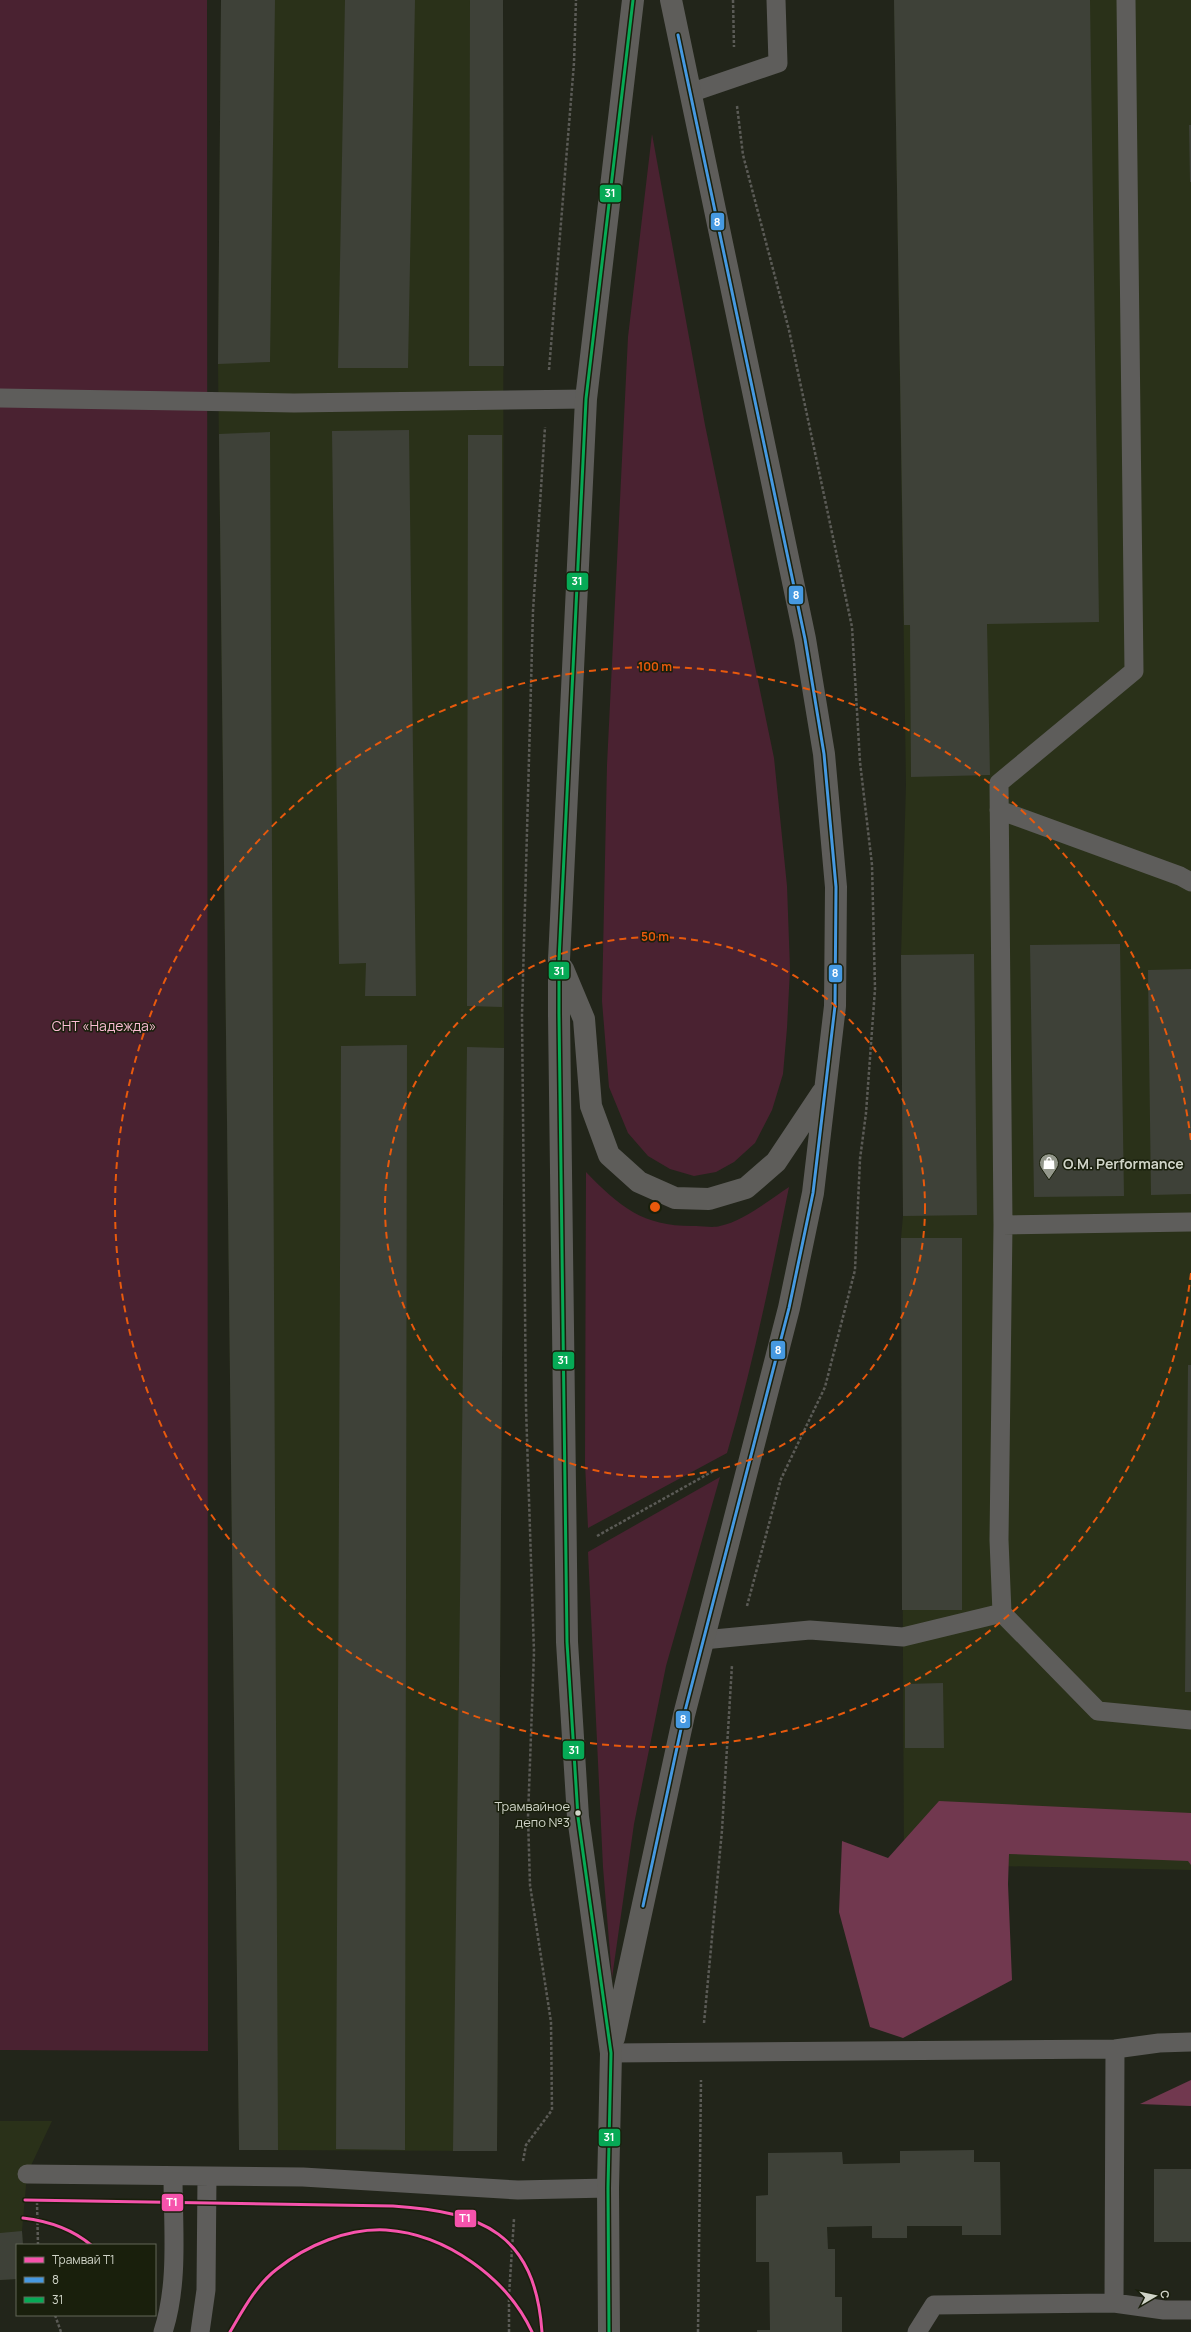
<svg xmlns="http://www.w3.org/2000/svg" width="1191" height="2332" font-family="Manrope,sans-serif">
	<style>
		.built { fill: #2a3119 }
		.green { fill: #4a2231 }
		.forest { fill: #71384f }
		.building { fill: #3e4138 }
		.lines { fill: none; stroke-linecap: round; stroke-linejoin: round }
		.path { stroke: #5b5b56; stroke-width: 2.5; stroke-dasharray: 3 2; stroke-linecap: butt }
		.lane { stroke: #5e5d5b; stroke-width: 19 }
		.primary { stroke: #5e5d5a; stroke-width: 22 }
		.bus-1-casing { stroke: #191f0c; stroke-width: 6 }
		.bus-2-casing { stroke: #191f0c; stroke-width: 6 }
		.bus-1 { stroke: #4699e1; stroke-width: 3 }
		.bus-2 { stroke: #06aa56; stroke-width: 3 }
		.tram-1-casing { stroke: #191f0c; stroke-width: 6 }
		.tram-1 { stroke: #f653ac; stroke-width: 3 }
		.ring { fill: none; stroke: #e8590c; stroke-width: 2; stroke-dasharray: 7 5 }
		.bus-dot { fill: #d0d4c8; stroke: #191f0c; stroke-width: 1.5 }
		.labels { text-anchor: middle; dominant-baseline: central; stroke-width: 3; stroke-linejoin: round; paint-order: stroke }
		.bus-label { font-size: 13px; fill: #d0d4c8; stroke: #191f0c; text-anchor: end }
		.park-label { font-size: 14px; fill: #fbbdd4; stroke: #191f0c }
		.poi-label { font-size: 14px; font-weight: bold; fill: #d0d4c8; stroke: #191f0c; text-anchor: start }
		.centre { fill: #e8590c; stroke: #191f0c; stroke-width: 2 }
		.ring-label { font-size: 12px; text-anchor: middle; font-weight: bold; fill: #e8590c; stroke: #191f0c; stroke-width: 3; stroke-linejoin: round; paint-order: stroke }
		.line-badge { stroke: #191f0c; stroke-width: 1.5 }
		.badge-label { font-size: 11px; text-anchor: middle; font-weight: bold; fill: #fff }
	</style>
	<rect width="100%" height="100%" fill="#22251a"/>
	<path class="built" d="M221,0H503L504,1048L497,2151L239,2150L218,364Z
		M894,0H1191V1870L904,1864L901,1238L903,1216L901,955L906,785Z
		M0,2121H52L27,2174L22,2231L23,2245H17V2279L0,2280Z"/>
	<path class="green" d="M0,0H207L208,2051L0,2050Z
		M652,134L705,425L774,758L787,886L790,969L787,1028L783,1074L772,1110L755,1143L734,1162L716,1172L694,1176L670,1169L648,1156L628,1133L609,1087L602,1001L607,765L628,337Z
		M586,1172C621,1208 644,1227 696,1226C703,1226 713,1228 720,1226C744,1221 769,1200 789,1187C771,1276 753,1365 727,1453L588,1528L585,1463Z
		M720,1477L666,1666L634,1824L612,1978L603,1867L588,1552Z"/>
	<path class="forest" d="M939,1801L1191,1813V1865L1188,1861L1009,1854L1008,1884L1012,1980L903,2038L870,2027L839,1912L842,1841L888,1858Z
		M1191,2080V2106L1140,2104Z"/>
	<path class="building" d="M221,0H275L270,362L218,364Z
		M345,0H415L408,368H338Z
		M470,0H503L504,366H469Z
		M894,0H1090L1099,622L987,624L990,775L911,777L910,625H904Z
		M1189,125H1191V182H1190Z
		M409,430L416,996H365L366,963L339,964L332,431Z
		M270,432L278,2150H239L219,434Z
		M468,435H502V1007L467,1006Z
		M1120,944L1124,1196L1034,1197L1030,945Z
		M974,954L977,1215L903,1216L901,955Z
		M1191,969V1194L1151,1195L1148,970Z
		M407,1045L405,2150L336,2149L341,1046Z
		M467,1047L504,1048L497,2151H453Z
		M901,1238H962V1610H902Z
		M1188,1365H1191V1692H1185Z
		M943,1683L944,1748H905V1684Z
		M974,2150V2162H1000L1001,2235H962V2226H907V2238H872V2226L827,2227L828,2249H835V2297H842V2332H757V2330H770L769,2262H756V2196L768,2195V2153L842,2152L843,2164L900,2163V2151Z
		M1154,2169H1191V2242H1154Z
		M22,2231L23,2245H17V2279L0,2280V2233Z"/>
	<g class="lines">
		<path class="path" d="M733,0L734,47
			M737,106L743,155L789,330L852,627L860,762L872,865L875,989L866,1113L860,1159L855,1270L825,1387L781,1479L747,1606
			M549,370L574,63L576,0
			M597,1536L715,1470
			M704,2023L722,1830L732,1665
			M523,2161L526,2145L552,2110L551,2022L530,1885L528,1817L534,1652L526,1408L522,1015L533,611L545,427
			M37,2202L38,2245
			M55,2315L61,2332
			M509,2332V2295L514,2219
			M698,2332L701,2080"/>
		<path class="lane" d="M690,93L778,63L776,0
			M0,398L294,403L586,399
			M999,810L1180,876L1191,882
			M1191,1222L1003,1225L999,1540L1002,1613L1098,1711L1191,1720
			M1003,1225L999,783L1134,671L1126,0
			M703,1640L810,1630L903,1637L1002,1613
			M611,2053L1115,2049L1159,2043L1191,2042
			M27,2174L303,2177L518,2190L608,2188
			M1114,2303L1164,2310H1191
			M163,2332C179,2283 173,2227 173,2176
			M200,2332L206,2290L207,2176
			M917,2332L934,2305L1114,2303L1115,2049"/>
		<path class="primary" d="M563,969L584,1019L591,1106L609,1155L639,1182L675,1198L709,1199L746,1188L776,1162L822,1093
			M614,2038L684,1715L789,1308L813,1193L835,1006L836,887L824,754L805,639L671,0
			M609,2332L608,2188L611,2053L578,1817L567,1642L559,1014V960L586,399L633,0"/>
		<defs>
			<path id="bus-1" d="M643,1906L684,1715L789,1308L813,1193L835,1006L836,887L824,754L805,639L678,35"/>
			<path id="bus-2" d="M609,2332L608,2188L611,2053L578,1817L567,1642L559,1014V960L586,399L633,0"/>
		</defs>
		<use href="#bus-1" class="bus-1-casing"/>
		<use href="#bus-2" class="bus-2-casing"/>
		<use href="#bus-1" class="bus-1"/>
		<use href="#bus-2" class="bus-2"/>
		<defs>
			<path id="tram-1" d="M25,2200L393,2206C482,2212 535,2233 542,2332
				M23,2218C48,2221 72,2229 91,2245
				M230,2332C243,2310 256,2285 277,2269C307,2245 348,2228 386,2230C446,2234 507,2278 532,2332"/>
		</defs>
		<use href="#tram-1" class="tram-1-casing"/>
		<use href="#tram-1" class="tram-1"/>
	</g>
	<g class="ring">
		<circle cx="655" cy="1207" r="270"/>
		<path d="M1191 1273A540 540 0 1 1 1191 1141"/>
	</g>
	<defs>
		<symbol id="shop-pin" viewBox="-11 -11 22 30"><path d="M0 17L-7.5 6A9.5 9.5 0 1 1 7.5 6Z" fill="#93978b" stroke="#191f0c"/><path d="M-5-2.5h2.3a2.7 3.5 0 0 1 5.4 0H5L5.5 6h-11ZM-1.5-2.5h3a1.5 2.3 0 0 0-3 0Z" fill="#fff"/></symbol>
	</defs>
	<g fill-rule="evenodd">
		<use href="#shop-pin" x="1038" y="1152" width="22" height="30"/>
	</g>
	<circle class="bus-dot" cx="578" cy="1813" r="3.5"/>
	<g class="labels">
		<g class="bus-label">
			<text x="570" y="1806">Трамвайное<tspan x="570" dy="16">депо №3</tspan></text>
		</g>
		<g class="park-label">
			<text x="104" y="1025">СНТ «Надежда»</text>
		</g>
		<g class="poi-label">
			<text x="1063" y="1163">O.M. Performance</text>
		</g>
	</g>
	<circle cx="655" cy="1207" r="6" class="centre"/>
	<g class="ring-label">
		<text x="655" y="671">100 m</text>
		<text x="655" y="941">50 m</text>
	</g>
	<g class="line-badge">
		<rect x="599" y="184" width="23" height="19" rx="4" fill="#06aa56"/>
		<rect x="710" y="212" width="15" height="19" rx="4" fill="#4699e1"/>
		<rect x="566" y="572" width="23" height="19" rx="4" fill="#06aa56"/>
		<rect x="788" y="585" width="16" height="20" rx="4" fill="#4699e1"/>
		<rect x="548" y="961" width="22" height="19" rx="4" fill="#06aa56"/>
		<rect x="828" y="964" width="15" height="19" rx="4" fill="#4699e1"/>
		<rect x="770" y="1340" width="16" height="20" rx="4" fill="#4699e1"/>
		<rect x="552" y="1351" width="23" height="19" rx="4" fill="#06aa56"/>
		<rect x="675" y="1710" width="16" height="19" rx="4" fill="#4699e1"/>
		<rect x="562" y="1740" width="23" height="20" rx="4" fill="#06aa56"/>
		<rect x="598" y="2128" width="23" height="19" rx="4" fill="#06aa56"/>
		<rect x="161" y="2193" width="23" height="19" rx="4" fill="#f653ac"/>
		<rect x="454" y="2209" width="23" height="19" rx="4" fill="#f653ac"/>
	</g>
	<g class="badge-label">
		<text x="610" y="197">31</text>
		<text x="717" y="226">8</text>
		<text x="577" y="585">31</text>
		<text x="796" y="599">8</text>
		<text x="559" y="975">31</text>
		<text x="835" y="977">8</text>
		<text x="778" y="1354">8</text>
		<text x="563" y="1364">31</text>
		<text x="683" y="1723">8</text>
		<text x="574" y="1754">31</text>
		<text x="609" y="2141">31</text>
		<text x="172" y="2206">T1</text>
		<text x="465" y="2222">T1</text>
	</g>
	<rect x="16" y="2244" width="140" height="72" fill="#191f0c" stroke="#626757"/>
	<rect x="24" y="2257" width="20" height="6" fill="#f653ac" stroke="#626757"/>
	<text x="52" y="2264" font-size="12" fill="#d0d4c8">Трамвай T1</text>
	<rect x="24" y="2277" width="20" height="6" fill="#4699e1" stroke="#626757"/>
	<text x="52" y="2284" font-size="12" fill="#d0d4c8">8</text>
	<rect x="24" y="2297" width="20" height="6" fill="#06aa56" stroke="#626757"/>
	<text x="52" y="2304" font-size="12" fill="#d0d4c8">31</text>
	<g transform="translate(1155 2296) rotate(81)" stroke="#191f0c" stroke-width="3" paint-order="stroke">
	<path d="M0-3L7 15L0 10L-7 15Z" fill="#d0d4c8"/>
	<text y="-6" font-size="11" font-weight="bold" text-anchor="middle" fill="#d0d4c8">С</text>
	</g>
</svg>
